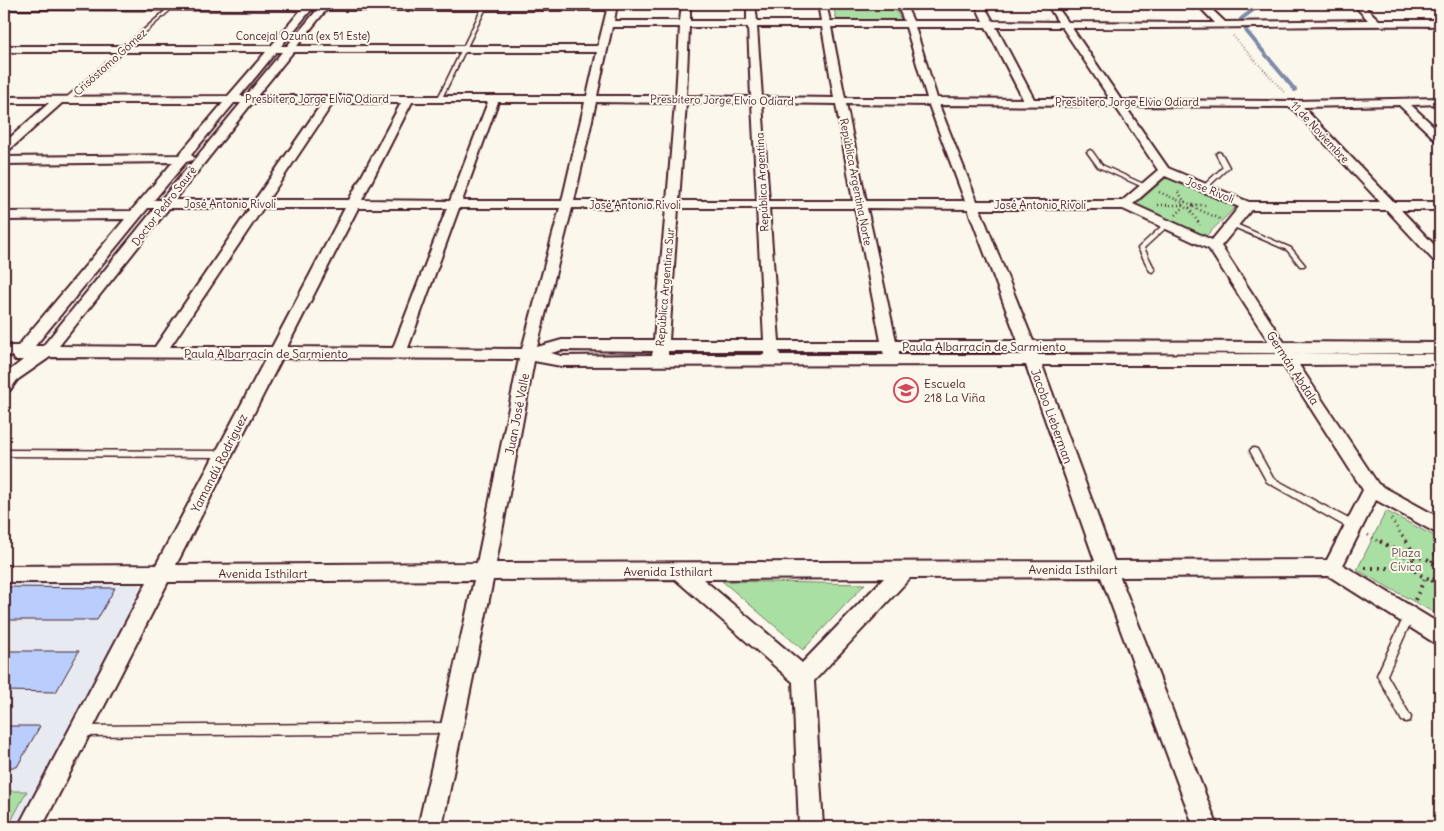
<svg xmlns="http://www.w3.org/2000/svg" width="1444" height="831" font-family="Delius,sans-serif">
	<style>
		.built { fill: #e7ebf1 }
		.green { fill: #a9dfa3; stroke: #7a7f67 }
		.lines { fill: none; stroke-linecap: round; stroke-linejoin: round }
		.stream { stroke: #7c8aa8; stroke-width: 4 }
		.building { fill: #b9cefd; stroke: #4a1f2b }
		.service-casing { stroke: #4a1f2b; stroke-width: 3 }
		.minor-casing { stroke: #4a1f2b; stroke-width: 4 }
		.path-far3 { stroke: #4a1f2b; stroke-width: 2; stroke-dasharray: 0.5 2.5; stroke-linecap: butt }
		.path-far2 { stroke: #4a1f2b; stroke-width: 2.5; stroke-dasharray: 1 3; stroke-linecap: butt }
		.path-far1 { stroke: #4a1f2b; stroke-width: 3; stroke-dasharray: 1 4; stroke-linecap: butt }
		.path { stroke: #4a1f2b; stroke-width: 4; stroke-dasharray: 2 5; stroke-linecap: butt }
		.service { fill: #fbf7ec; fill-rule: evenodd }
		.minor { fill: #fbf7ec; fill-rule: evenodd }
		.labels { text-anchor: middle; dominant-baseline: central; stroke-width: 4; stroke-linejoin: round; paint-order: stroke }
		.far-street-label { font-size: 11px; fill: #4a1f2b; stroke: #fbf7ec }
		.street-label { font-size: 12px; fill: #4a1f2b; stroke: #fbf7ec }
		.poi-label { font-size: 12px; fill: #4a1f2b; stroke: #fbf7ec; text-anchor: start }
		.park-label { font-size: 12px; fill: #624f49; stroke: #fbf7ec }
	</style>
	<rect width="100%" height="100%" fill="#fbf7ec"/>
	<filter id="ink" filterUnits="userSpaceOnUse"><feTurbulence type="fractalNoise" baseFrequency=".02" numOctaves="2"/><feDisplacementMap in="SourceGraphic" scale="10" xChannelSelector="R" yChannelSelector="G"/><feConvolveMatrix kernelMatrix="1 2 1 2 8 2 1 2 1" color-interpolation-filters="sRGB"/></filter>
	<g filter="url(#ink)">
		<path class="built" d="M4,582H137L144,593L18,827H4Z"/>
		<path class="green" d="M832,4H893L901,20H837Z
			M1167,177L1237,206L1206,236L1135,205Z
			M1386,511L1440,539V616L1357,570Z
			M722,581L865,584L803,650Z
			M4,791H27L8,827H4Z"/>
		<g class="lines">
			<path class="stream" d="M1261,4L1241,19L1247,32L1295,90"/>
		</g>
		<path class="building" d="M4,587L115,588L97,620H4Z
			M4,651H79L56,692L4,691Z
			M4,726H40L17,767H4Z"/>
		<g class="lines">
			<defs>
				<path id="service" d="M173,4H177L69,101H65V99Z
					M484,4H488L441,100L437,101V100Z
					M1090,150L1092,151L1102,165L1150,187L1149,188H1145L1098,167L1087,152Z
					M1219,152L1222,154L1229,167L1206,189H1202V187L1223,167L1216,154Z
					M1231,222L1291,248L1305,265L1304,266H1300L1287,250L1229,225V223Z
					M1166,223L1169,225L1168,226L1144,248L1155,270L1152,272L1150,271L1138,248L1164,224Z
					M1254,448L1257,449L1273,478L1356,523L1357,526L1356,529L1353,530L1350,529L1267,482L1250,451L1251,449Z
					M4,450L224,451L227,452L228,454L227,456L224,457L4,456Z
					M1409,611L1412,612L1414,615L1387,675L1411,717L1410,721L1406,722L1402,721L1377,675L1406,612Z
					M449,723L453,724L454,728L453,732L449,733L83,736L79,735L78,731L79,727L83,726Z"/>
				<path id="minor" d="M8,4H617L614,21H680L682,4H690V21H747V4H755L757,21H821L818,4H826L830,21H904L897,4H905L913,21H983L975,4H983L993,21L1058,22L1047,4H1055L1068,22L1199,23H1215L1197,4H1206L1225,22L1368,20L1353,4H1362L1379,20H1440V26C1317,25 1195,29 1072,28L1121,100L1294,101L1440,98V104L1411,105L1440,132V141L1436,140L1399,105L1303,107L1394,202H1440V210H1401L1440,251V263L1435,262L1387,210H1251L1221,246L1284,342L1440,343V353H1291L1440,354V364L1299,365L1378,484L1440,518V535L1376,500L1343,565L1440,624V644L1433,642L1329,576L1120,577L1218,827H1194L1101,577L910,578L814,681L823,827H799L793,682L675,579L493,580L442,827H418L474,580L168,582L42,827H18L147,582H4V566L156,565L266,358L50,357L17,380L10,390L4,392V375L23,360H15L13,356H4V346H18L125,219L4,220V212L131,211L173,162L4,164V157L179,155L223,103H62L8,151L4,152V143L49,103H4V97L228,96L266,52H4V46H271L301,10L5,9V5ZM311,10H317L287,46H281ZM326,10H607L598,46H297ZM612,27H680L676,96H597ZM689,27H748L751,97L686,96ZM757,27H822L834,98L762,97ZM831,27H906L927,98H845ZM915,27H986L1023,99L937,98ZM996,27H1062L1110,99H1034ZM276,52H282L246,96H240ZM293,52H597L587,96H257ZM412,102H488L450,201L362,200ZM498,102H585L562,201H462ZM596,102L675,103L667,201H574ZM234,103H241L161,200H154L186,162L193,160L195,158L191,155ZM252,103H322L255,200H175ZM333,103H401L349,200H268ZM686,103H752L757,201H679ZM762,103L836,104L853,201H769ZM846,104L929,105L965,201H866ZM939,105L1115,106L1158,170L1122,201H977ZM1125,106L1291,107L1380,202H1249L1168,168ZM1165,176L1239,207L1212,240L1133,204ZM148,208H155L43,346H35ZM169,208H250L155,347L59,346ZM263,208H345L272,347H170ZM358,208H447L393,348L287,347ZM459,208H560L522,349L408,348ZM572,208H666L654,340H562L537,347ZM678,208H757L764,340H669ZM769,208H855L881,341H779ZM867,208L968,209L1018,341H896ZM980,209H1123L1209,249L1269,342L1033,341ZM562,350L653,351L652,355L561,356L551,353ZM668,351H764V355H668ZM779,351H883L884,355H780ZM899,351L1022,352V355H899ZM1037,352L1276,353V354L1038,355ZM282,358L519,359L477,563L176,565ZM534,361L561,366L1026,365L1095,561L496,563ZM1042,365H1283L1363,490L1327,560L1114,561ZM884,578L802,663L703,579Z"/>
			</defs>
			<use href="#service" class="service-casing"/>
			<use href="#minor" class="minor-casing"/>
			<path class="path-far3" d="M1233,36L1284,92"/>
			<path class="path-far2" d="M1159,192L1182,202
				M1178,192L1185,202
				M1158,205H1182L1186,208L1193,207V205
				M1182,205L1185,202L1193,205H1208
				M1193,207L1220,219
				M1189,208L1200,225
				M1176,215L1184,207"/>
			<path class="path-far1" d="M1391,519L1407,543
				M1368,535L1382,543"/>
			<path class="path" d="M1380,541L1411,559
				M1406,541L1416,556
				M1413,557C1426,556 1437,562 1440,576L1432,580L1418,574L1410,565Z
				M1432,562L1440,545
				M1365,568H1412
				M1432,580L1440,592
				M1415,600L1425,578"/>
			<use href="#service" class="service"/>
			<use href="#minor" class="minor"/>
		</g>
	</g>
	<defs>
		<symbol id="school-ring" viewBox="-11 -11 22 22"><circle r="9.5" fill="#fbf7ec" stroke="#d1495b" stroke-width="1.5"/><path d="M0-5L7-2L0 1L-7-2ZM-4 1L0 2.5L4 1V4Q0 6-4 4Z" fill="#d1495b"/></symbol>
	</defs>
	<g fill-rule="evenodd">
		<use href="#school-ring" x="892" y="376" width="28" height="28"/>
	</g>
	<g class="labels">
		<g class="far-street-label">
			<text x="303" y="36">Concejal Ozuna (ex 51 Este)</text>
			<text transform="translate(110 62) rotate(-42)">Crisóstomo Gómez</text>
			<text x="317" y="99">Presbítero Jorge Elvio Odiard</text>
			<text transform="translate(722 100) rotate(1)">Presbítero Jorge Elvio Odiard</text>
			<text x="1127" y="102">Presbítero Jorge Elvio Odiard</text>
			<text transform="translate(1320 132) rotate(47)">11 de Noviembre</text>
			<text transform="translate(762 182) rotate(-93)">República Argentina</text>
			<text transform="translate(856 182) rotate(79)">República Argentina Norte</text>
			<text transform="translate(1210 190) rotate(22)">Jose Rivoli</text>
			<text x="230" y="204">José Antonio Rívoli</text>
			<text x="635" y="205">José Antonio Rívoli</text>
			<text x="1040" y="205">José Antonio Rívoli</text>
			<text transform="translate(164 206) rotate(-52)">Doctor Pedro Sauré</text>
			<text transform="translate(665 287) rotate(-85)">República Argentina Sur</text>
		</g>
		<g class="street-label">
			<text x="984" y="346">Paula Albarracín de Sarmiento</text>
			<text x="266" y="353">Paula Albarracín de Sarmiento</text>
			<text transform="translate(1293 368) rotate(57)">Germán Abdala</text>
			<text transform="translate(517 414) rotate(-79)">Juan José Valle</text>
			<text transform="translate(1052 416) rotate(70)">Jacobo Lieberman</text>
			<text transform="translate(219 463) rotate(-63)">Yamandú Rodríguez</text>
			<text x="1073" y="569">Avenida Isthilart</text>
			<text x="668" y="571">Avenida Isthilart</text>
			<text x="263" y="573">Avenida Isthilart</text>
		</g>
		<g class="poi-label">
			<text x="924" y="383">Escuela<tspan x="924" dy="14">218 La Viña</tspan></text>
		</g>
		<g class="park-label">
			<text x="1406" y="552">Plaza<tspan x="1406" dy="14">Cívica</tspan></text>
		</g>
	</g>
	<rect width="1444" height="831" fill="none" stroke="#fbf7ec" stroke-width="20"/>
	<rect x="10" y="10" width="1424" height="811" fill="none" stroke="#4a1f2b" stroke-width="2" filter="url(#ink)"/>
</svg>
